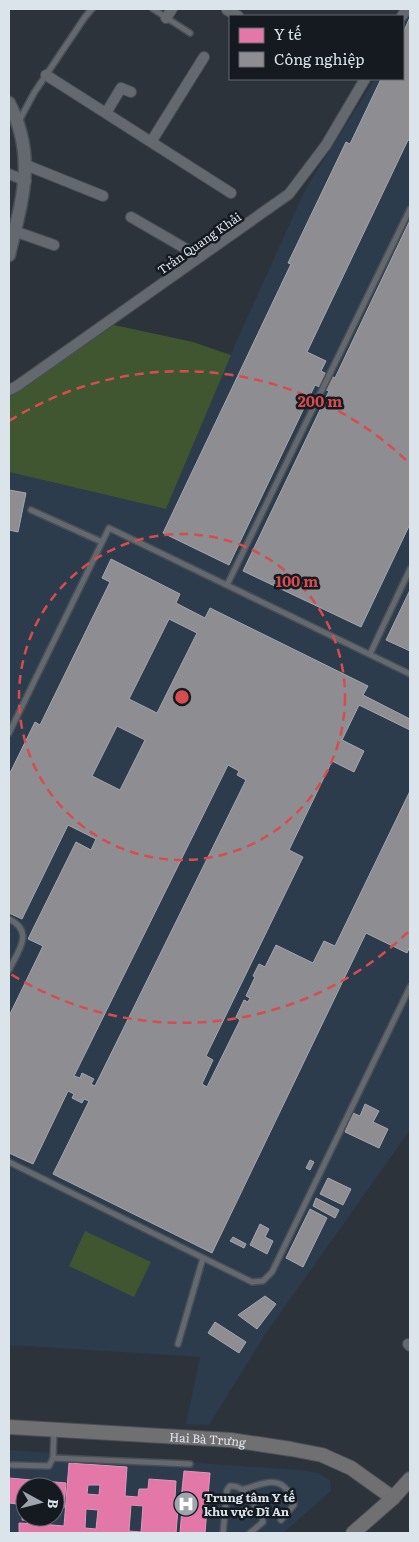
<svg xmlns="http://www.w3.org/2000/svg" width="419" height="1542" font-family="Literata,serif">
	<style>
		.built { fill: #2c3c4c; fill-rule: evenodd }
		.green { fill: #3f5631 }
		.health { fill: #e377a8; stroke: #e197bc; fill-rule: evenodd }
		.industry { fill: #8d8d92; stroke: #a4a7ad; fill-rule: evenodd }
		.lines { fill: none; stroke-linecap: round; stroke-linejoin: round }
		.service-casing { stroke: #494f55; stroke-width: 8 }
		.minor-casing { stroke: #494f55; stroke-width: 12 }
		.tertiary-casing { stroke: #494f55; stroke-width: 15 }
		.secondary-casing { stroke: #494f55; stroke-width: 16 }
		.service { stroke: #646970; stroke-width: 5 }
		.minor { stroke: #646970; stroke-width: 10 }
		.tertiary { stroke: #646970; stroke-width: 12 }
		.secondary { stroke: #707072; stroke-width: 14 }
		.ring { fill: none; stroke: #d74d4f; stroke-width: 2.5; stroke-dasharray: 9 6 }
		.labels { text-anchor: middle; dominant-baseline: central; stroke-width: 5; stroke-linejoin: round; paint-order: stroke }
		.street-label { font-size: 12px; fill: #dbe3eb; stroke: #151a20 }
		.poi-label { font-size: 12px; font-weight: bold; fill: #dbe3eb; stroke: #151a20; text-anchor: start }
		.centre { fill: #d74d4f; stroke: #151a20; stroke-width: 2.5 }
		.ring-label { font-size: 15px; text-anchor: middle; font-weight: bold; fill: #d74d4f; stroke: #151a20; stroke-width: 5; stroke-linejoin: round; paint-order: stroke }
	</style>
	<rect width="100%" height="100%" fill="#2d333a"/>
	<path class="built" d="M410,9V1130L266,1333L209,1425L186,1424L200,1357L9,1345V472L166,509L235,345L306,188L375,79H403V24Z
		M9,1450L300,1470L319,1473L330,1480L331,1491L283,1533H9ZM25,1487H55V1517H25Z"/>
	<path class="green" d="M114,325L193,342L231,355L166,509L9,472V397Z
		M85,1231L151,1262L134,1297L69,1266Z"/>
	<path class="health" d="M69,1463L127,1467L125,1496L138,1497L139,1489H148L149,1479L176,1481L175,1498L181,1499L184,1471L210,1473L205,1533H180L182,1509H178L176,1533H19V1523L34,1524V1521L22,1520L23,1508H25V1517H48L47,1523L42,1522L41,1524L64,1526ZM88,1485H100L99,1495L87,1494ZM131,1505L143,1506L141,1532L129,1531ZM86,1509L98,1510L96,1529L85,1528Z
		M9,1478L66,1483L64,1508L55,1507V1487H25V1505L9,1503Z"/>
	<path class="industry" d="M410,17V141L408,140L307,352L326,361L321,371L335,378L410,220V524L361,627L243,571L329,391L315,385L229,565L163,533L291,264L288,263L346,142L350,144L381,79H403V33Z
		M9,490L26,493L18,532L9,530Z
		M111,559L180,594L176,603L205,618L210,608L368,686L363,695L410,719V730L359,705L342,740L364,751L354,772L332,761L289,850L303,857L206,1056L213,1060L202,1084L207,1087L240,1020L236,1017L244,1000L248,1002L250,998L246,996L255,977L253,976L259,964L265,967L276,945L313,963L324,941L335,946L410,791V946L407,953L366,933L212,1253L53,1174L89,1101L84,1099L82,1103L72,1098L74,1094L68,1091L33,1164L9,1153V1016L43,946L28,939L76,842L91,850L96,839L68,825L22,919L9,913V775L35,722L40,725L110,582L102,578ZM169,619L197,633L157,713L129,699ZM117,726L145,740L120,790L92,776ZM228,765L239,771L237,775L246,780L95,1086L91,1084L94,1079L82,1073L80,1078L74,1076Z
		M410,590V651L386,640Z
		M365,1104L379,1111L373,1122L388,1129L379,1148L345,1132L353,1113L360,1116Z
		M310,1160L314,1162L310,1170L306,1168Z
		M328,1178L351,1189L343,1205L320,1194Z
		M316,1198L339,1210L335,1218L313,1206Z
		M310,1209L327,1218L303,1267L286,1258Z
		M260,1224L269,1229L265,1237L273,1241L267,1254L250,1245Z
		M233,1237L246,1244L244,1248L230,1241Z
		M265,1296L276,1304L257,1329L238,1315Z
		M215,1322L246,1342L239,1353L208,1333Z"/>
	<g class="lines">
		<defs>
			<path id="service" d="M153,9L190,33
				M19,121L34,93L85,17L92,9
				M31,510L102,542
				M227,585L410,209
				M370,654L410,569
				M9,733L109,528L410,674
				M9,919C35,932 18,951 9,970
				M9,1162L252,1282L263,1281L272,1272L410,987
				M178,1344L203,1258
				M53,1458L190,1464
				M12,1465L49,1466L53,1458L54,1431
				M244,1489C260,1485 277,1475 288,1491C292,1496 294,1499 294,1505L281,1520
				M223,1533L227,1490L230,1486C247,1485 253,1505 262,1516L263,1522L250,1533"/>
			<path id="minor" d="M227,10L238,16
				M402,16L407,9
				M166,18L172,9
				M46,75L231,193
				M106,113L121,88L131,92
				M151,142L204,57
				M26,165L103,196
				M9,174L26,181
				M131,217L200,257
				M14,231L54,245
				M9,390L17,386L289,194L326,145L365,79
				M408,1344L410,1346"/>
			<path id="tertiary" d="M9,103C37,157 22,200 9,255"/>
			<g id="secondary">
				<path id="s1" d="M9,1427L231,1440L291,1449L322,1455L351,1468L393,1498"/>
				<path d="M353,1533L393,1498L410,1479"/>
			</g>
		</defs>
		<use href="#service" class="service-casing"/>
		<use href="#minor" class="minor-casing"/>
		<use href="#tertiary" class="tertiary-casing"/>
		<use href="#secondary" class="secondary-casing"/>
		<use href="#service" class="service"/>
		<use href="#minor" class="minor"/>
		<use href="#tertiary" class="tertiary"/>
		<use href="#secondary" class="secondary"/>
	</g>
	<g class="ring">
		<circle cx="182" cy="697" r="163"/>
		<path d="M408 932A326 326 0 0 1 9 973M9 421A326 326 0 0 1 408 462"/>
	</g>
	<defs>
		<symbol id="hospital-disc" viewBox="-11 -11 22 22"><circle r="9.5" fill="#9ea5ad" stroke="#151a20"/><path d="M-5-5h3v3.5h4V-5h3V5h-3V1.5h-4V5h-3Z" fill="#fff"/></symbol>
	</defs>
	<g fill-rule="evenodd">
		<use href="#hospital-disc" x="172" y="1490" width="28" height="28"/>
	</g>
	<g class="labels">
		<g class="street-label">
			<text transform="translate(199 243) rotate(-35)">Trần Quang Khải</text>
			<text stroke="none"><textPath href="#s1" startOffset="199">Hai Bà Trưng</textPath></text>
		</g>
		<g class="poi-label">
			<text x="204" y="1497">Trung tâm Y tế<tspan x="204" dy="14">khu vực Dĩ An</tspan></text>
		</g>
	</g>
	<circle cx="182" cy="697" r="8" class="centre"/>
	<g class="ring-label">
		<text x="320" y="407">200 m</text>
		<text x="297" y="587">100 m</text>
	</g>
	<rect width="419" height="1542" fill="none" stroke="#dbe3eb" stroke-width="20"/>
	<rect x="229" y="15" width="175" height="65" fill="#151a20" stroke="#646a71"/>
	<rect x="239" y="28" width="25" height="15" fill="#e377a8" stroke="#646a71"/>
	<text x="274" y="40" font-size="15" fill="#dbe3eb">Y tế</text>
	<rect x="239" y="52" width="25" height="15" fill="#8d8d92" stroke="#646a71"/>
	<text x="274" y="65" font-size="15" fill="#dbe3eb">Công nghiệp</text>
	<g transform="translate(40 1502) rotate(97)"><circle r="24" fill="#151a20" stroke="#646a71"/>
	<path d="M0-4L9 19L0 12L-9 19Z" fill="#9ea5ad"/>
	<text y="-8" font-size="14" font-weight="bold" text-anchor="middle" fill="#dbe3eb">B</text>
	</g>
</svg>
